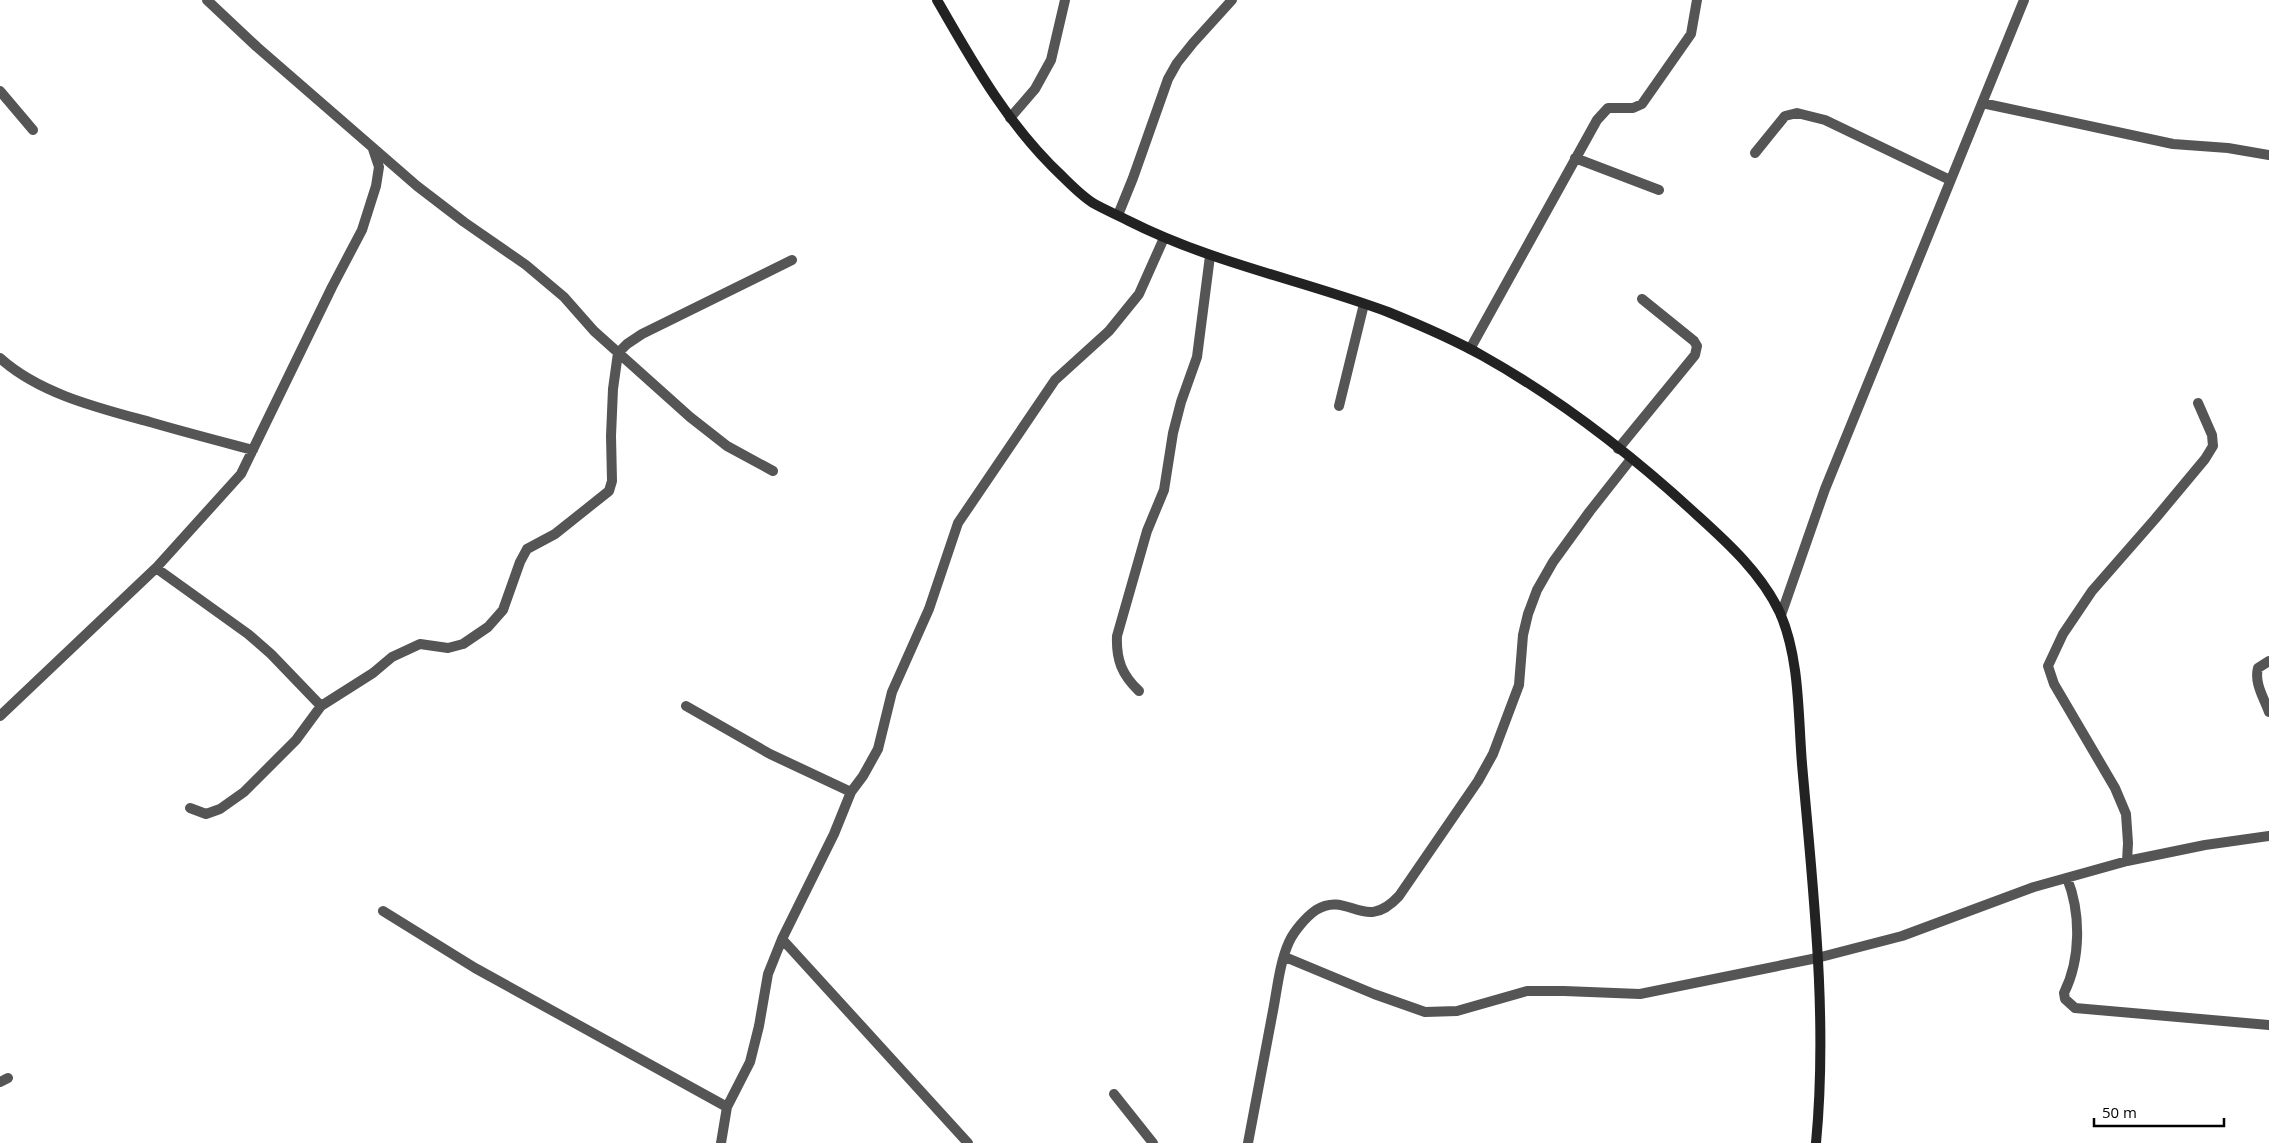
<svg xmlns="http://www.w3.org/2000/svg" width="2269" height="1143" font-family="'Open Sans',sans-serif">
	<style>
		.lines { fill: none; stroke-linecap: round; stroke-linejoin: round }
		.street { stroke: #555; stroke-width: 10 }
		.secondary { stroke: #222; stroke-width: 10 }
	</style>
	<rect width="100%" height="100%" fill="#fff"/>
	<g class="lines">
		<path class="street" d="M207,0L257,47L417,186L464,222L526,265L564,297L594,331L690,417L727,446L773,471
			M0,91L33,130
			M1982,103L2173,144L2228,148L2269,155
			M1010,118L1035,89L1051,60L1065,0
			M1755,153L1785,116L1797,113L1825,120L1950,180
			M1575,158L1659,190
			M1118,215L1133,178L1168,79L1177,63L1193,43L1232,0
			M1470,349L1597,120L1608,108H1633L1642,104L1691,34L1697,0
			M0,358C40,394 99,408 150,422C184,432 219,441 253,450
			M1339,406L1364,304
			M1618,449L1695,355L1697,346L1694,341L1642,299
			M156,568L248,634L271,654L321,706
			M1781,615L1825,489L2024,0
			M2269,661L2258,668C2254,683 2264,698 2269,712
			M1139,691C1122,675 1116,660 1117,636L1147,531L1164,490L1173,433L1181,402L1197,357L1210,256
			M686,706L770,754L851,792
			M0,716L156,568L241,474L332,287L362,230L376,186L379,167L373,149
			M190,808L206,814L220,809L244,792L296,740L321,706L373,673L392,657L420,644L448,648L463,644L488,627L503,610L520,562L527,549L555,534L609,491L612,481L611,436L613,389L618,353L627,344L642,334L792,260
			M2127,861L2128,843L2126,814L2115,788L2054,684L2048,666L2063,634L2092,591L2155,519L2205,459L2213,446L2212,435L2198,403
			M2067,878C2081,913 2081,959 2064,993L2065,999L2075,1008L2269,1025
			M383,911L475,968L727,1107
			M782,939L968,1143
			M1285,957L1374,994L1425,1012L1457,1011L1527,991H1564L1640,994L1817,958L1902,936L2034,887L2127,861L2205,845L2269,836
			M0,1082L8,1078
			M1114,1094L1153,1143
			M721,1143L727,1107L750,1062L759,1026L768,974L782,939L834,834L851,792L863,776L878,749L892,692L929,609L958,523L1055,380L1109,331L1139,294L1164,238
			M1248,1143C1256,1101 1264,1058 1272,1016C1277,992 1279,964 1289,942C1294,931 1306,917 1316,910C1349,890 1364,934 1399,896L1478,781L1493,754L1519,685L1523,635L1528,614L1537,590L1553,562L1590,511L1631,459"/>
		<path class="secondary" d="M937,0C973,63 1009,127 1063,177C1072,186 1082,196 1093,203C1105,210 1118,215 1129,221C1212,263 1302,280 1388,312C1420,325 1453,339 1483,356C1558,398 1634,457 1697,515C1728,543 1762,574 1780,613C1800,659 1798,715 1802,764C1813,890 1828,1017 1816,1143"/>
	</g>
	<path d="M2094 1118v8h130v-8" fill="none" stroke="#000000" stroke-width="2.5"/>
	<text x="2102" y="1118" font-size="15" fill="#000000" stroke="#ffffff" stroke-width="4" paint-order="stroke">50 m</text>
</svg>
